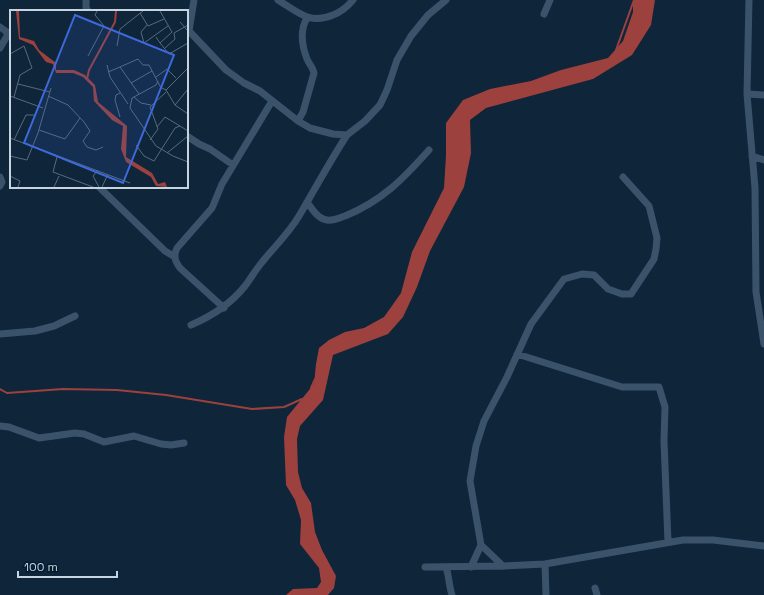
<svg xmlns="http://www.w3.org/2000/svg" width="764" height="595" font-family="'Space Grotesk',sans-serif">
	<style>
		.water { fill: #9c413e }
		.lines { fill: none; stroke-linecap: round; stroke-linejoin: round }
		.stream { stroke: #9c413e; stroke-width: 2 }
		.street { stroke: #3b536a; stroke-width: 7 }
		.inset-river { fill: none; stroke: #9c413e; stroke-width: 2 }
		.inset-road { fill: none; stroke: #586b7d; stroke-width: 1 }
		.view { fill: #3f69da; fill-opacity: 0.15; stroke: #3f69da; stroke-width: 2 }
		.inset-edge { fill: none; stroke: #c6d4e2; stroke-width: 2 }
	</style>
	<rect width="100%" height="100%" fill="#0e253a"/>
	<path class="water" d="M633,0H655L651,25L632,55L593,79L486,108L470,120L471,153L464,187L430,251L417,287L403,317L388,334L333,355L323,400L300,426L297,439L298,472L302,488L311,503L315,532L322,550L336,576L334,588L328,595H286L293,589L317,588L321,582L319,568L300,544L301,520L295,500L286,485L284,437L287,417L314,384L316,364L319,348L329,340L345,332L364,328L384,317L401,293L412,252L444,188L446,155V123L463,100L490,89L531,81L561,70L608,58L623,41L633,12Z"/>
	<g class="lines">
		<path class="stream" d="M616,50L634,0
			M311,388L315,379
			M0,389L7,393L63,389L117,390L166,395L252,409L284,407L302,399"/>
		<path class="street" d="M86,0V8L88,11
			M194,0L189,31L226,70L244,83L260,91L298,121L310,128L333,134L347,135L365,121L380,105L387,90L397,60L411,36L428,15L446,0
			M278,0C298,12 309,25 333,15C341,12 348,6 353,0
			M749,0L747,94L755,188L756,292L764,344
			M544,14L550,0
			M0,27L7,32V36L0,48
			M747,94L764,95
			M298,121L303,112L314,73C313,67 309,64 307,59C302,46 300,30 307,18
			M187,136L199,144L210,149L233,165
			M752,156L764,160
			M0,177L2,182L0,186
			M99,187L165,251L175,257
			M307,202C312,209 318,219 327,220C334,221 339,218 345,216C382,201 403,179 429,150
			M224,308L180,268C175,261 173,256 177,248L212,208L222,184L272,101
			M191,325C212,316 230,305 245,286C251,278 256,269 263,261C275,246 289,233 299,216C315,189 330,161 347,135
			M0,334L35,331L54,326L75,316
			M517,354L622,387H659L665,407L664,441L668,542
			M0,426L9,427L39,438L75,433L84,434L104,442L134,436L161,444L171,445L184,443
			M481,545L503,566
			M545,564L546,595
			M425,567L503,566L545,564L683,540H713L764,546
			M446,567C449,576 449,586 452,595
			M471,567L481,545L470,481L476,446L484,421L507,377L531,324L564,279L582,274L594,275L608,289L622,294H631L654,259L656,249L657,238L649,206L623,177
			M595,588L597,595"/>
	</g>
	<g transform="translate(10 10)">
		<rect width="178" height="178" fill="#0e253a"/>
		<path d="M6,1H9L10,27L24,31L29,40L46,53V60H64L75,65L85,75L88,92L117,116L116,147L142,163L148,174L155,172L157,177L146,176L141,167L116,152L111,139L113,116L102,110L84,91L83,77L73,67L63,63H46L43,54L36,52L23,35L9,29Z" fill="#9c413e"/>
		<path class="inset-river" d="M77,69L79,60L105,12L106,1"/>
		<path class="inset-road" d="M130,3L138,16L154,9M170,12L178,21M137,15L131,22L134,33L158,16M146,27L150,33L162,22L150,1M150,33L159,44L178,33M107,36L110,19L133,1M154,39L165,29L164,23L178,15M0,44L14,36L22,58L10,65L4,87M78,46L94,16L85,5L87,1M97,55L100,67L118,94M110,57L128,49L133,55H139L151,78M98,62L110,57L129,84M146,67L157,59L166,68M148,71L146,75L122,88L120,98L146,136L163,146L178,152M121,73L142,61M8,74L40,82M150,77L156,80L165,95L178,104M156,80L178,58M110,83L106,85L105,90L110,107M0,86L33,98M38,86L58,95L74,112L80,121L73,131L77,137L86,140L93,137M124,87L131,93L141,95M165,95L178,79M147,117L155,107L170,116M29,120L55,129L70,108M0,128L120,173M4,130L16,105H26M140,130L148,119L140,97L156,82M126,135L134,146L144,151L165,118L170,116L178,121M157,143L178,126M0,146L17,150L28,123L41,78M47,147L43,162L83,177M88,160L83,166L89,177M0,166L10,171L8,177M44,177L49,166M92,177L98,164"/>
		<path class="view" d="M65,5L164,45L113,173L14,133Z"/>
		<rect width="178" height="178" class="inset-edge"/>
	</g>
	<path d="M18 571v6h99v-6" fill="none" stroke="#c6d4e2" stroke-width="2"/>
	<text x="24" y="571" font-size="12" fill="#c6d4e2" stroke="#051c2f" stroke-width="3" paint-order="stroke">100 m</text>
</svg>
